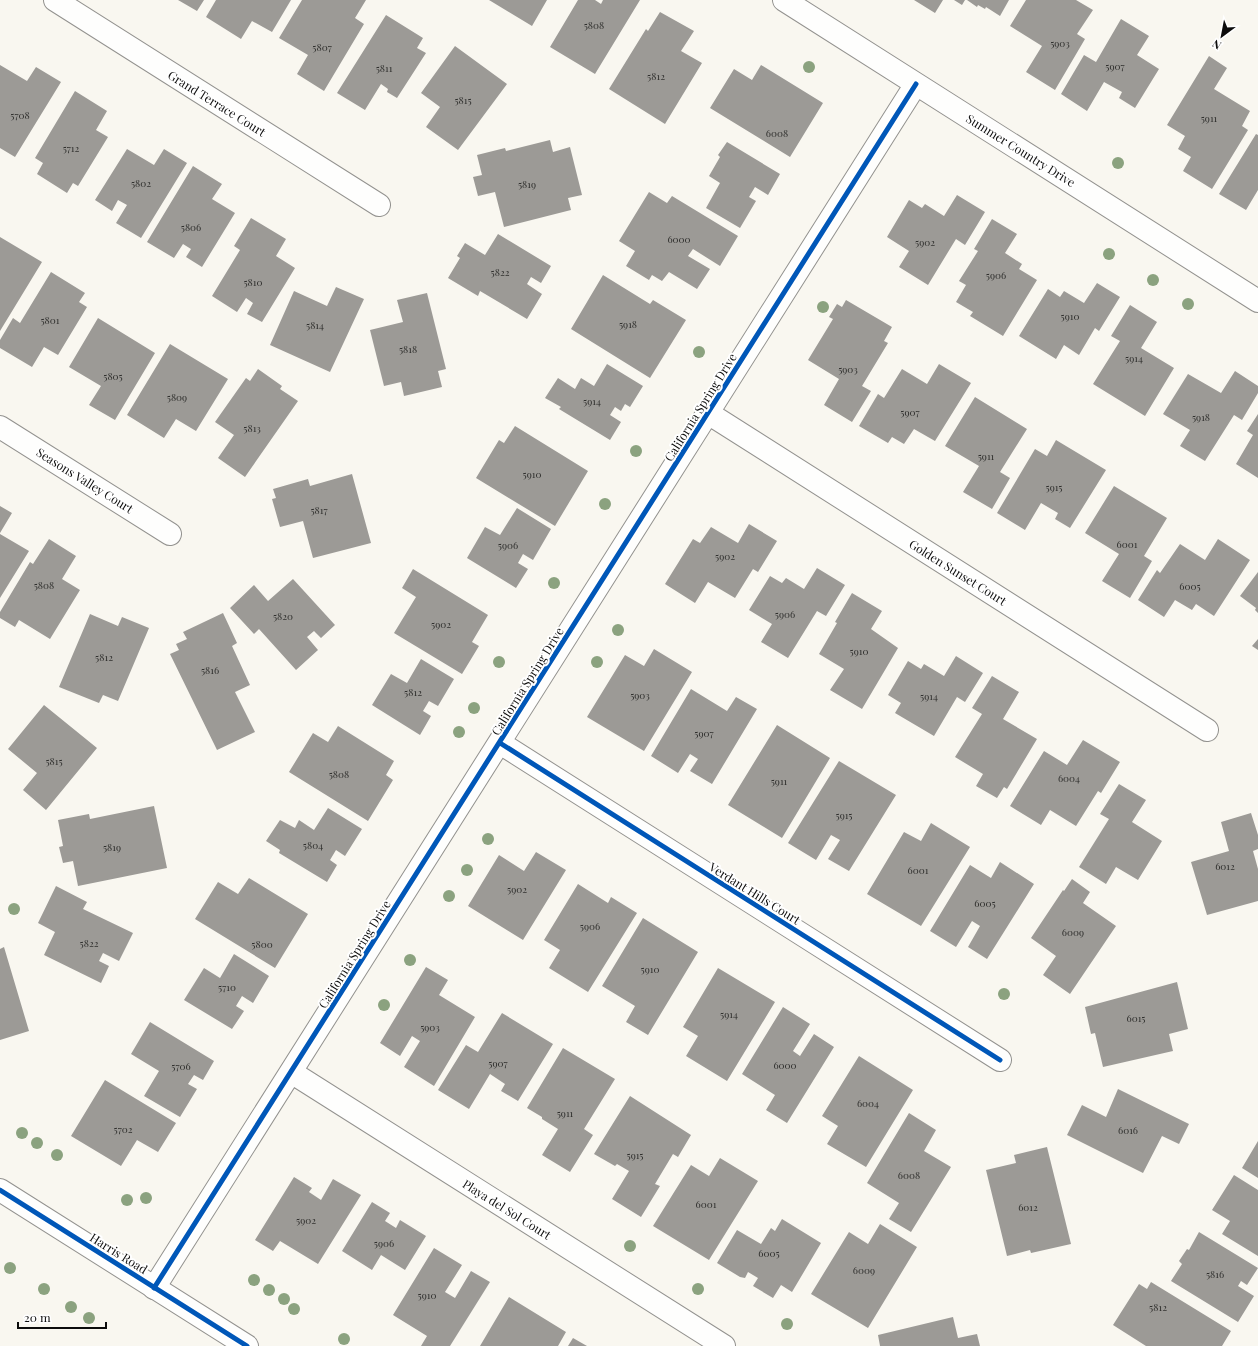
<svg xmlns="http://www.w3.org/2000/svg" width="1258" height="1346" font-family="'Playfair Display',serif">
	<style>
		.building { fill: #9c9a96 }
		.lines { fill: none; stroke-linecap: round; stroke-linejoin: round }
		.minor-casing { stroke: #93928f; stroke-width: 24 }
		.tertiary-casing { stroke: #93928f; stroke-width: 24 }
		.minor { stroke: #fefefd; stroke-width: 22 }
		.tertiary { stroke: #fefefd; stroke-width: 22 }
		.cycleway-casing { stroke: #fff; stroke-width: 8 }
		.cycleway { stroke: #0057b8; stroke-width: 5 }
		.tree { fill: #8ba27f }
		.labels { text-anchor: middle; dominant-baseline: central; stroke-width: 4; stroke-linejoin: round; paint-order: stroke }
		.number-label { font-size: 10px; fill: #30302e }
		.street-label { font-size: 12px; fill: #0c0c0c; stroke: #fff }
	</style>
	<rect width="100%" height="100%" fill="#f9f7f0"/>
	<path class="building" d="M178,0H204L197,11Z
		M216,0H291L272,32L252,21L241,39L206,17Z
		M302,0H366L355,18L364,24L324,91L297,74L308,55L279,38Z
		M489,0H547L532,26Z
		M578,0H595L601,4L603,0H640L595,74L550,47Z
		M914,0H943L935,13Z
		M954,0H965L962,5Z
		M967,0H1009L1000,16L986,7L985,9L978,5L977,7Z
		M1026,0H1076L1093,10L1077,34L1085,39L1055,90L1026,72L1042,46L1010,26Z
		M660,12L694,31L681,51L702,63L665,124L609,89L646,29L648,31Z
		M386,15L423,38L417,48L426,53L397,98L387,92L388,89L381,84L365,110L337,93Z
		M1121,19L1149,36L1137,55L1159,69L1135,108L1119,98L1122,92L1104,82L1087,111L1061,94L1084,55L1096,62Z
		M455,46L507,84L458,150L426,127L440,107L421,93Z
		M1209,56L1227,68L1214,89L1250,111L1242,126L1248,130L1212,189L1183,171L1191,157L1178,149L1185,136L1167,125Z
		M0,65L27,81L36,67L61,82L15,157L0,148Z
		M761,65L823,103L790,157L710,108L734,69L752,80Z
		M75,91L107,111L96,130L108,137L78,186L73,183L67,193L37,174L43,163L35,158Z
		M1256,134L1258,135V190L1246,210L1219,194Z
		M550,140L553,152L570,147L582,195L568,198L571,210L504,227L495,192L478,196L473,177L482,175L477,155L505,148L506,151Z
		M727,142L780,174L768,195L755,187L749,197L756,201L740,228L706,208L720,183L709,176L720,157L718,155Z
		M127,149L154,165L164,149L187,163L141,238L116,223L127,205L118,200L112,211L95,200Z
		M193,166L222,184L212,199L235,213L202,267L186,257L191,249L183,244L174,258L147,242Z
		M649,192L667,203L672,196L738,236L720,266L693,249L688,256L710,269L697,289L669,272L662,281L652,275L649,280L626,266L635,251L619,241Z
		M957,195L985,212L965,245L956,239L928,285L899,267L909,251L887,237L909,200L922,208L925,204L944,216Z
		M251,218L286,239L276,256L295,268L262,322L247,314L253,303L246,298L237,312L212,296L240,250L234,246Z
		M992,219L1017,234L1005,253L1022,264L1019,269L1037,280L1003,336L970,316L973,312L956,302L966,285L959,281L978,251L974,249Z
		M498,234L551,266L541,283L531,277L527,284L542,294L527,319L480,291L478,296L448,278L460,258L457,256L465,243L485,255Z
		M0,237L42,262L0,331Z
		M51,272L85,293L79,302L87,307L58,355L44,347L32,367L0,348V340L13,318L20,323Z
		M603,275L650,304L653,300L686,320L650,378L571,329Z
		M1097,283L1120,297L1099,331L1095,328L1079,355L1064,345L1056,359L1019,336L1048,289L1060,297L1064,291L1084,303Z
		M336,287L364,299L330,372L270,345L294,291L327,306Z
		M427,293L446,369L438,371L442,387L404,396L401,382L384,386L370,330L403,322L397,300Z
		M846,300L892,327L884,341L888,343L862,386L871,391L852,422L824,405L839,379L808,360L833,319L829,317L837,304L842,307Z
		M1130,305L1157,322L1141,348L1174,368L1145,416L1093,384L1120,341L1111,336Z
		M98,318L155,353L115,420L89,405L101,386L69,367Z
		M170,344L228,379L196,431L176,419L164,438L127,415Z
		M607,364L643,386L630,407L625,404L621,411L615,407L610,415L621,422L610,440L559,409L561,407L545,398L558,378L575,389L581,378L594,386Z
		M939,364L971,383L935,441L914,429L904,444L892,437L888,443L859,426L878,394L884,398L902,369L927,384Z
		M258,369L282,386L280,389L298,401L245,477L218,458L234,435L215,422L246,378L250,381Z
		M1235,371L1258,386V393L1242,420L1234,415L1205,461L1180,446L1190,430L1163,414L1188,374L1221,393Z
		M975,397L1027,429L1000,472L1010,478L992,509L963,492L979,466L945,446Z
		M1258,414V478L1236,464L1253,435L1247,431Z
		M515,426L588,471L555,526L476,478L499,440L504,443Z
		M1056,440L1106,470L1070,528L1055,519L1058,513L1041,503L1025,530L997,513L1035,449L1047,456Z
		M352,474L371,543L313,558L303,521L280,527L272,499L276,498L273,489L308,479L310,486Z
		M1114,486L1167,518L1144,556L1152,561L1130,598L1102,581L1119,554L1085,533Z
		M0,506L12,513L0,533Z
		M517,508L551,529L533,560L523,554L518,563L528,569L516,588L467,558L485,527L500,535Z
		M749,524L777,541L758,572L753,569L735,598L708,582L695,603L665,584L693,539L700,543L711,527L738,543Z
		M0,534L29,551L0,598Z
		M49,539L76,556L62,579L80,590L50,639L19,620L15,627L0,618V612L30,562L33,564Z
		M1218,539L1250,560L1214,616L1196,604L1192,610L1175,600L1164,617L1138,600L1157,570L1160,573L1180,544L1205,560Z
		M817,568L845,585L826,616L817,611L788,658L761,642L772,624L749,610L770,576L782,583L786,578L804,589Z
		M413,569L488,615L472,642L479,646L462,674L394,633L416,597L402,588Z
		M1258,572V613L1255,610L1256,608L1240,596Z
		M293,579L335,625L321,638L314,631L307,637L318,650L296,670L259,629L254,634L230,608L254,585L268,601Z
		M852,593L882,611L871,629L898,648L862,709L830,690L844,669L819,654L837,623L835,622Z
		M223,613L237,643L232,646L250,685L235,692L255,732L217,750L170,654L179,650L176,644L187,639L183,632Z
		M90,614L118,626L122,617L149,628L118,701L103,695L99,703L59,687Z
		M1258,639V650L1252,646Z
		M654,649L692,672L644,751L587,717L625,655L644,666Z
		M956,656L983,673L965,702L957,697L934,736L895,713L901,703L888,695L908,661L921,669L924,664L944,676Z
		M421,659L454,679L438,706L429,701L423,711L431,716L420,735L372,705L391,674L407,683Z
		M992,676L1019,692L1003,719L1037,739L1007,789L1004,787L997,798L976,786L983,774L955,757L982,714L972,708Z
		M691,689L727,711L736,697L757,709L712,784L690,771L698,759L690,754L678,773L651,756Z
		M44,705L97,748L46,810L23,790L37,773L8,749Z
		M777,725L830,758L782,838L728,805Z
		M338,726L394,761L386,775L393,780L368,821L289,772L313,733L328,742Z
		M1083,740L1120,762L1101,793L1098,791L1076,826L1050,810L1041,825L1010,806L1044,751L1067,765Z
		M839,761L896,795L849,871L828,859L840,840L831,835L816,860L788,843Z
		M1119,784L1146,800L1132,822L1162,841L1138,880L1116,867L1106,884L1079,867L1109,819L1100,814Z
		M154,806L167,868L78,886L73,861L63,863L59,847L63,846L58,820L89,814L90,819Z
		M328,808L362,829L345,856L336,850L330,860L337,865L327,882L279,853L280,850L266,841L280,820L295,828L299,820L314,830Z
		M1251,813L1258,835V849L1253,851L1258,869V901L1207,915L1191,862L1229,851L1221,822Z
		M931,823L970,847L921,926L867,894L904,832L921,841Z
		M536,852L566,870L523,940L468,906L499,855L524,871Z
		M1000,862L1034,884L987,959L968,947L980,926L972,921L956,947L930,931L970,865L991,878Z
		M249,878L308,914L275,968L195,919L218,882L238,894Z
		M1072,879L1090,892L1083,903L1116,926L1070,994L1043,975L1056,956L1031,938L1063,890L1064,891Z
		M578,884L608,903L611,897L637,913L588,992L549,968L560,950L544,940Z
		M56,886L87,902L83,909L133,933L119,961L103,953L99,961L109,966L101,983L44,955L55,932L38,923Z
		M643,918L698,952L648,1035L626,1022L635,1006L602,986Z
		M4,947L29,1031L0,1040V949Z
		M234,954L269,976L253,1003L242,996L236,1006L244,1011L232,1029L184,1000L204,968L220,978Z
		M426,967L448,980L439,995L475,1017L434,1086L404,1067L420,1041L412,1036L400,1056L380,1043Z
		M718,968L775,1002L727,1081L686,1056L698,1036L683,1027Z
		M1177,982L1188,1029L1169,1034L1173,1051L1103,1067L1095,1033L1091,1034L1085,1007Z
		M783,1007L810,1024L793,1051L800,1056L814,1034L834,1047L787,1123L766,1110L775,1095L742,1074Z
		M502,1013L553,1044L518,1101L501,1091L505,1084L490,1074L469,1109L438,1090L466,1045L478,1052Z
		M150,1022L214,1061L203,1080L194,1075L188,1084L197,1089L180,1117L144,1096L159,1071L131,1054Z
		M563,1048L615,1079L584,1129L593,1135L570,1172L542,1155L558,1129L542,1119V1117L527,1108Z
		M859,1056L913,1090L866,1167L827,1144L838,1126L822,1116Z
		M105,1080L176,1123L158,1152L137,1140L121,1166L71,1136Z
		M1118,1089L1189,1124L1179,1144L1162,1136L1143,1173L1067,1135L1082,1105L1106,1117Z
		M630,1096L691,1135L678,1157L673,1154L655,1184L660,1186L641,1217L612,1199L629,1171L617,1164L615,1166L594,1154Z
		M909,1113L936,1130L924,1151L951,1167L911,1232L889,1219L899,1203L867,1183Z
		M1258,1141V1178L1242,1168Z
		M1047,1147L1071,1244L1031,1253L1030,1250L1007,1256L986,1170L1016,1163L1014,1155Z
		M720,1158L758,1181L709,1260L653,1226L691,1165L709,1176Z
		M1234,1175L1258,1190V1256L1222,1234L1230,1221L1212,1210Z
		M294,1177L312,1188L309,1192L321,1200L333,1179L361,1195L318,1264L280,1241L273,1251L255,1240Z
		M372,1202L390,1213L385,1221L396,1228L400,1220L426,1236L405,1270L381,1255L372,1270L342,1251Z
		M782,1219L821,1243L792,1292L781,1285L773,1298L753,1286L758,1278L748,1272L745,1278L740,1277L717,1263L737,1230L761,1244L771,1228L775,1231Z
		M880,1224L917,1247L868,1328L811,1294L849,1232L868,1244Z
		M1199,1232L1258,1268L1247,1285L1241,1281L1238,1286L1254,1296L1238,1322L1171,1281L1182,1264L1179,1261L1187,1249L1189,1250Z
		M434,1248L462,1265L445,1292L455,1298L471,1271L490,1282L450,1346H421L427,1336L393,1315Z
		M1151,1282L1231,1331L1222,1346H1146L1113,1325L1139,1284L1147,1289Z
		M509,1297L566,1332L558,1346H480Z
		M953,1317L958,1338L977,1334L980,1346H880L878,1335Z
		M573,1338L587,1346H568Z"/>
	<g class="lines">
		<defs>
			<path id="minor" d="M55,0L379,205
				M784,0L1258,301
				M708,413L1207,730
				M0,427L170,534
				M500,743L1000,1060
				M291,1072L724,1346
				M154,1288L916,84"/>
			<path id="tertiary" d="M0,1190L247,1346"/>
		</defs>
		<use href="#minor" class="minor-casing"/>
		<use href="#tertiary" class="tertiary-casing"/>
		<use href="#minor" class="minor"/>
		<use href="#tertiary" class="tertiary"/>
		<defs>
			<path id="cycleway" d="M500,743L1000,1060
				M0,1190L247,1346
				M154,1288L916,84"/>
		</defs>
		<use href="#cycleway" class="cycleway-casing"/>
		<use href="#cycleway" class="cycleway"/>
	</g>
	<g class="tree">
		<circle cx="809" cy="67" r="6"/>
		<circle cx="1118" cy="163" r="6"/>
		<circle cx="1109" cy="254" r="6"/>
		<circle cx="1153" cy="280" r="6"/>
		<circle cx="1188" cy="304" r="6"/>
		<circle cx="823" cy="307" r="6"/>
		<circle cx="699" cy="352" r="6"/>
		<circle cx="636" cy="451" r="6"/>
		<circle cx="605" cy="504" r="6"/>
		<circle cx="554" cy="583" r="6"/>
		<circle cx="618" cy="630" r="6"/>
		<circle cx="499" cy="662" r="6"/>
		<circle cx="597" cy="662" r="6"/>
		<circle cx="474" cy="708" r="6"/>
		<circle cx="459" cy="732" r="6"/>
		<circle cx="488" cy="839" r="6"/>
		<circle cx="467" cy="870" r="6"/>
		<circle cx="449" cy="896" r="6"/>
		<circle cx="14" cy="909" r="6"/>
		<circle cx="410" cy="960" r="6"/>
		<circle cx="1004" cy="994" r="6"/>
		<circle cx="384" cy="1005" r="6"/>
		<circle cx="22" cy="1133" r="6"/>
		<circle cx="37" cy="1143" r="6"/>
		<circle cx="57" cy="1155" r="6"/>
		<circle cx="146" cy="1198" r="6"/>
		<circle cx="127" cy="1200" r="6"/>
		<circle cx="630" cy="1246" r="6"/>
		<circle cx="10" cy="1268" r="6"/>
		<circle cx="254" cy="1280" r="6"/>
		<circle cx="44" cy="1289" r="6"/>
		<circle cx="698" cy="1289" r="6"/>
		<circle cx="269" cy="1290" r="6"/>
		<circle cx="284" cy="1299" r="6"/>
		<circle cx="71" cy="1307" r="6"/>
		<circle cx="294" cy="1309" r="6"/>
		<circle cx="89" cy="1318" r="6"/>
		<circle cx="787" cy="1324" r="6"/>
		<circle cx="344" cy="1339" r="6"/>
	</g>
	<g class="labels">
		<g class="number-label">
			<text x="594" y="25">5808</text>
			<text x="1060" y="43">5903</text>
			<text x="322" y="47">5807</text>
			<text x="1115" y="66">5907</text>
			<text x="384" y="68">5811</text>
			<text x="656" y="76">5812</text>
			<text x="463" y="100">5815</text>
			<text x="20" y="115">5708</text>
			<text x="1209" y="118">5911</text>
			<text x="777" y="133">6008</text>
			<text x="71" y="148">5712</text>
			<text x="141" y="183">5802</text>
			<text x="527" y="184">5819</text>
			<text x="191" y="227">5806</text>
			<text x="679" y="239">6000</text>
			<text x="925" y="242">5902</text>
			<text x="500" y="272">5822</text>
			<text x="996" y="275">5906</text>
			<text x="253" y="282">5810</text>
			<text x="1070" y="316">5910</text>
			<text x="50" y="320">5801</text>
			<text x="628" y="324">5918</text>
			<text x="315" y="325">5814</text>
			<text x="408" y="349">5818</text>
			<text x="1134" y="358">5914</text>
			<text x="848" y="369">5903</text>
			<text x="113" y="376">5805</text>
			<text x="177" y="397">5809</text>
			<text x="592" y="401">5914</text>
			<text x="910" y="412">5907</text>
			<text x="1201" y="417">5918</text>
			<text x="252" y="428">5813</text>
			<text x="986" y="456">5911</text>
			<text x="532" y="474">5910</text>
			<text x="1054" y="487">5915</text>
			<text x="319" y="510">5817</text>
			<text x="1127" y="544">6001</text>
			<text x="508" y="545">5906</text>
			<text x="725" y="556">5902</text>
			<text x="44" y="585">5808</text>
			<text x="1190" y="586">6005</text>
			<text x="785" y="614">5906</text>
			<text x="283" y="616">5820</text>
			<text x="441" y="624">5902</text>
			<text x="859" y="651">5910</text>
			<text x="104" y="657">5812</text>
			<text x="210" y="670">5816</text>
			<text x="413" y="692">5812</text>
			<text x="640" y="695">5903</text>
			<text x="929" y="696">5914</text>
			<text x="704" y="733">5907</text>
			<text x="54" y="761">5815</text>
			<text x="339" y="774">5808</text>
			<text x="1069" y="778">6004</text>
			<text x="779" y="781">5911</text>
			<text x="844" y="815">5915</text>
			<text x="313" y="845">5804</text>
			<text x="112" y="847">5819</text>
			<text x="1225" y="866">6012</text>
			<text x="918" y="870">6001</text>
			<text x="517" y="889">5902</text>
			<text x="985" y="903">6005</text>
			<text x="590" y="926">5906</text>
			<text x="1073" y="932">6009</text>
			<text x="89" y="943">5822</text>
			<text x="262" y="944">5800</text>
			<text x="650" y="969">5910</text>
			<text x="227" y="987">5710</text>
			<text x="729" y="1014">5914</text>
			<text x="1136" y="1018">6015</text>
			<text x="430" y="1027">5903</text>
			<text x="498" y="1063">5907</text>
			<text x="785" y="1065">6000</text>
			<text x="181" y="1066">5706</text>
			<text x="868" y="1103">6004</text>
			<text x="565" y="1113">5911</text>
			<text x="123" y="1129">5702</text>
			<text x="1128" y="1130">6016</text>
			<text x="635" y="1155">5915</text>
			<text x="909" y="1175">6008</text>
			<text x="706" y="1204">6001</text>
			<text x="1028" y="1207">6012</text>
			<text x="306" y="1220">5902</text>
			<text x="384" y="1243">5906</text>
			<text x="769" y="1253">6005</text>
			<text x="864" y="1270">6009</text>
			<text x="1215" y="1274">5816</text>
			<text x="427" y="1295">5910</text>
			<text x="1158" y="1307">5812</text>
		</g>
		<g class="street-label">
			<text transform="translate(217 103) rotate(32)">Grand Terrace Court</text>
			<text transform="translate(1021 150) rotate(32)">Summer Country Drive</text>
			<text transform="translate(700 407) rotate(-58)">California Spring Drive</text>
			<text transform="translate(85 480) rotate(32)">Seasons Valley Court</text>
			<text transform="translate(958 572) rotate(32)">Golden Sunset Court</text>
			<text transform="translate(527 681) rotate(-58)">California Spring Drive</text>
			<text transform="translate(755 893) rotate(32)">Verdant Hills Court</text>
			<text transform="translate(354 954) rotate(-58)">California Spring Drive</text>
			<text transform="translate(507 1209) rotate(32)">Playa del Sol Court</text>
			<text transform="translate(119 1253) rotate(32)">Harris Road</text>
		</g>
	</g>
	<g transform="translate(1222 36) rotate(212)" stroke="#ffffff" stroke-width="3" paint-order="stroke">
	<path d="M0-3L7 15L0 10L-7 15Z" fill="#0c0c0c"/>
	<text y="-6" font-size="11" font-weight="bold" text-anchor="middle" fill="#0c0c0c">N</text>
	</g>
	<path d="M18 1322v6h88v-6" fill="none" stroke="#0c0c0c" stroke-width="2"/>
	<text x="24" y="1322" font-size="12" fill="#0c0c0c" stroke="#ffffff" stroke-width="3" paint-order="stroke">20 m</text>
</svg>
